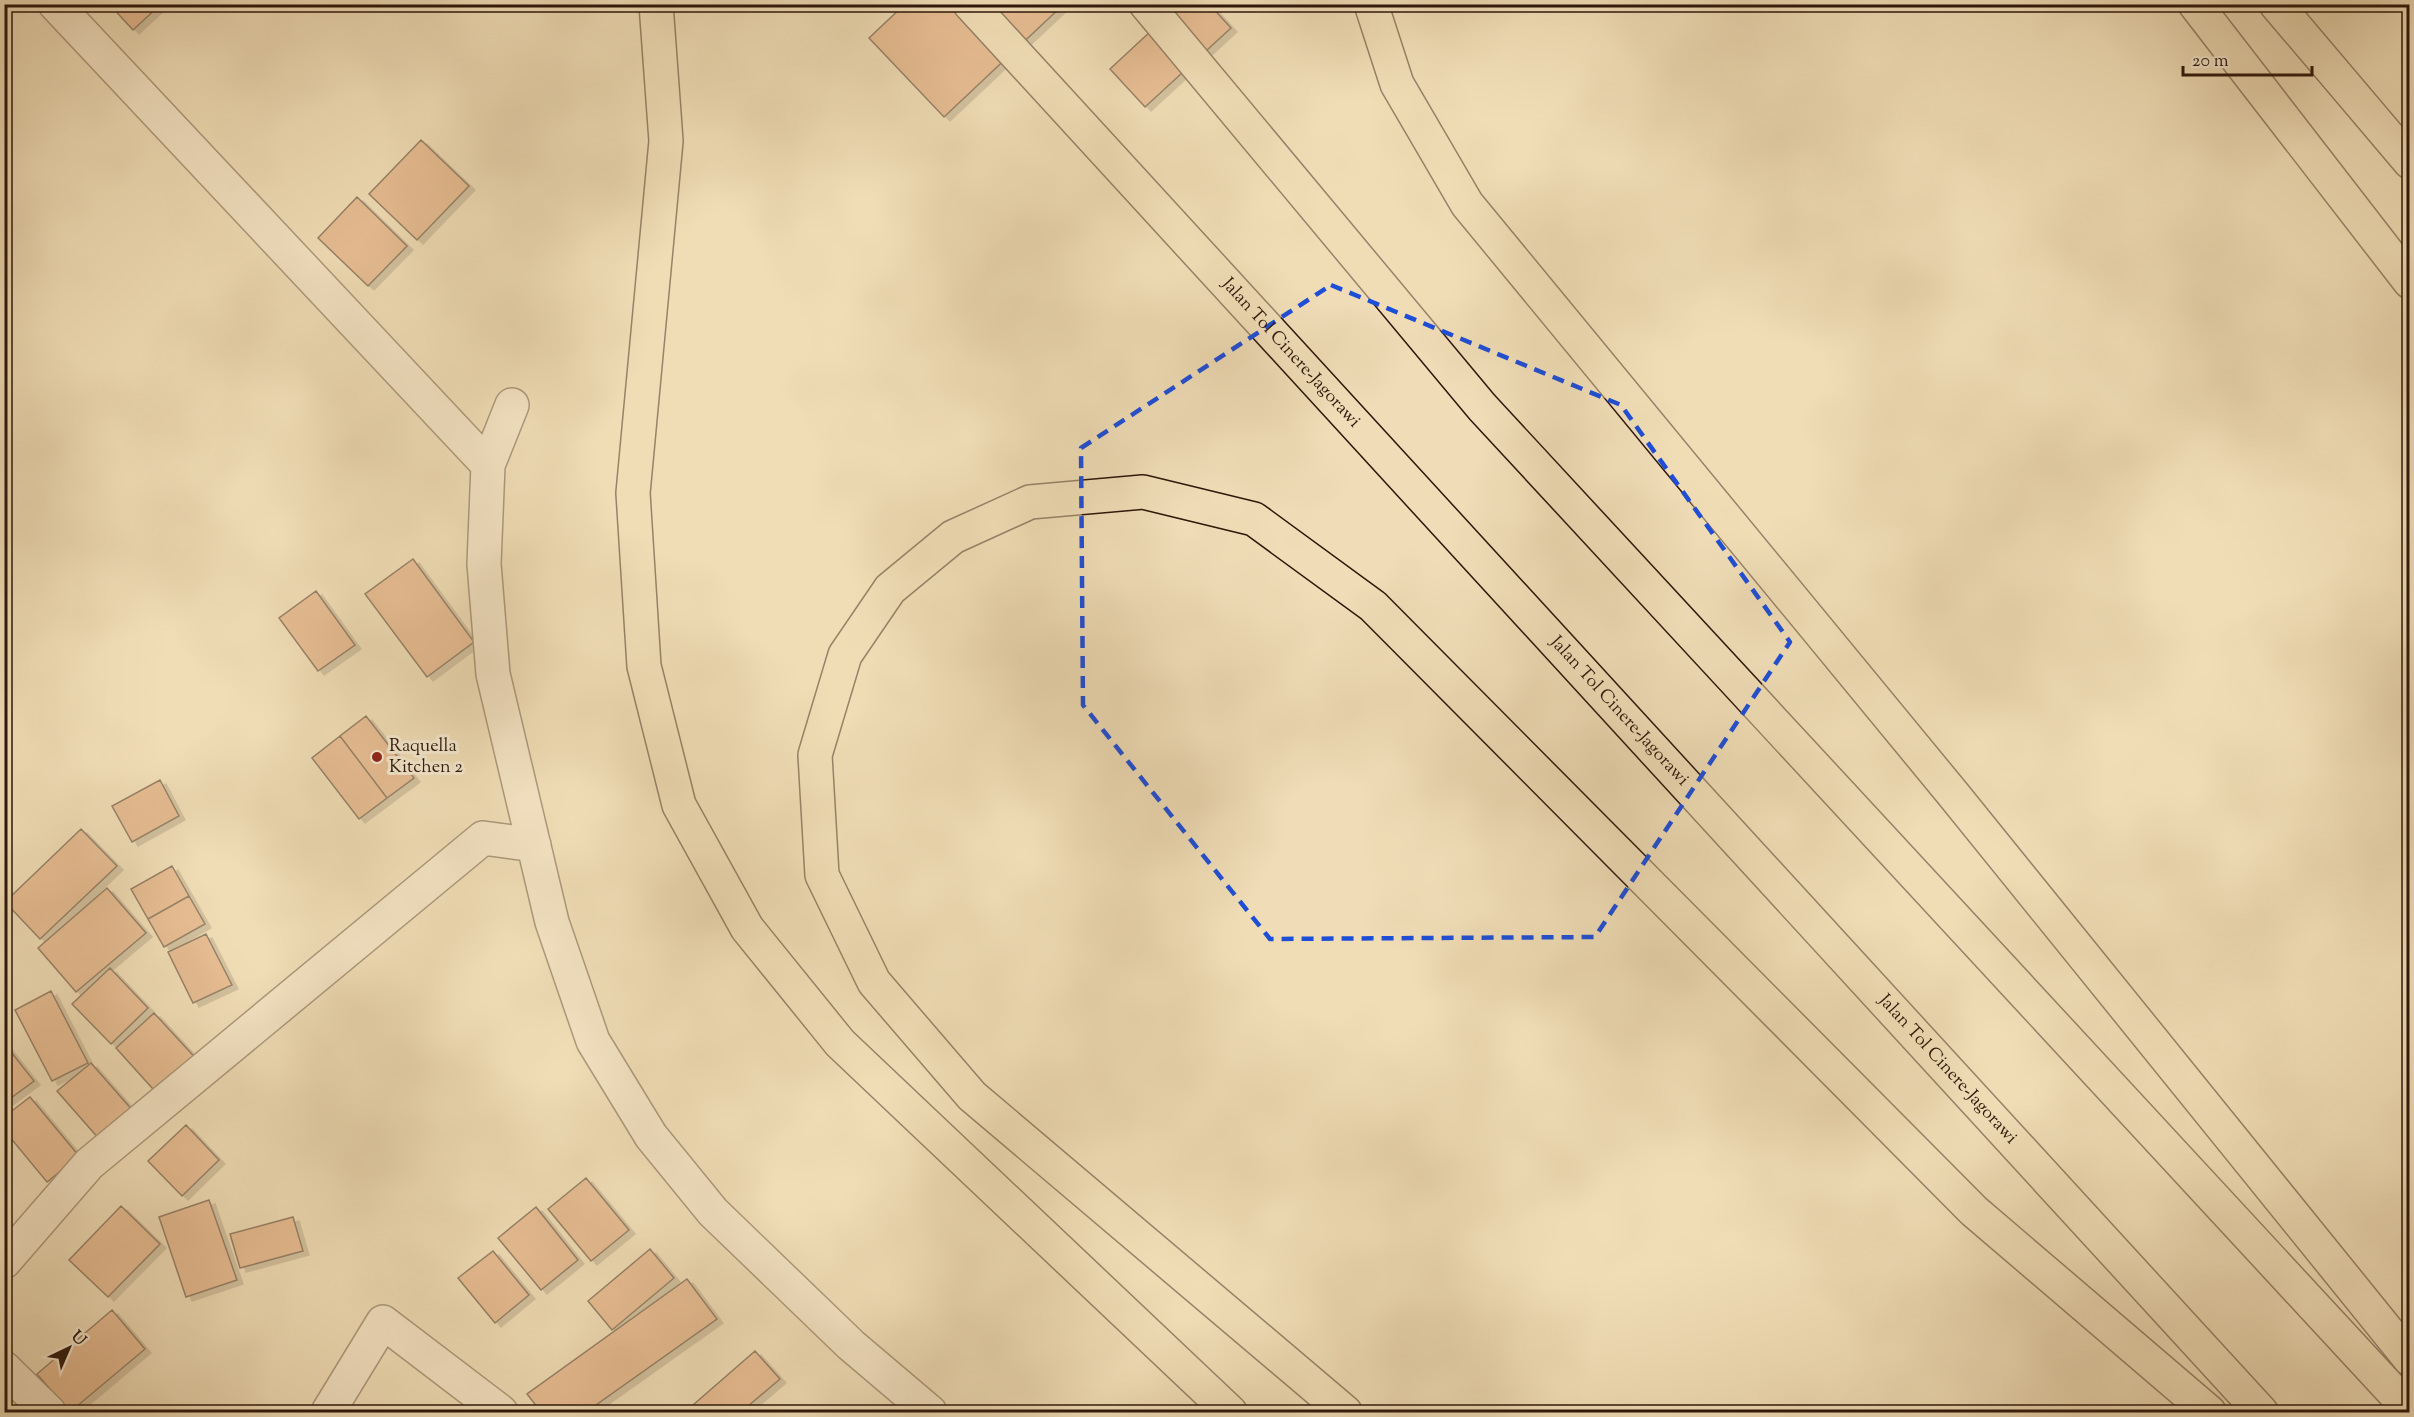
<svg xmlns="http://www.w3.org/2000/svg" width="2414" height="1417" font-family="'Sorts Mill Goudy',serif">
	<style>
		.building { fill: #de996b; stroke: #2c170b; stroke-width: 1.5; filter: url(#shadow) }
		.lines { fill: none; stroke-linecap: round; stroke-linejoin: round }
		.minor-casing { stroke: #5d4836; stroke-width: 36 }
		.highway-casing { stroke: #2c170b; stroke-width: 36 }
		.minor { stroke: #f5e9d0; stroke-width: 33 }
		.highway { stroke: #f0ddb7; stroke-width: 33 }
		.marked { fill: none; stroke: #1d4ed8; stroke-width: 4.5; stroke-dasharray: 12 8; stroke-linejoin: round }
		.poi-dot { fill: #8f2418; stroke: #f5e9d0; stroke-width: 2 }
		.labels { text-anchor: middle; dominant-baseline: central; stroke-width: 6; stroke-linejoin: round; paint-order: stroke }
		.street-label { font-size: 18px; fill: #2c170b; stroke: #f5e9d0 }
		.poi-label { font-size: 18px; fill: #2c170b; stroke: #f5e9d0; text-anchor: start }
	</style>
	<defs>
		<filter id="shadow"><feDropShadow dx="6" dy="4" stdDeviation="0" flood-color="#0004"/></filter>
	</defs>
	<rect width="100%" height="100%" fill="#f0ddb7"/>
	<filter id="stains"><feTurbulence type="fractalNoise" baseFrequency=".00333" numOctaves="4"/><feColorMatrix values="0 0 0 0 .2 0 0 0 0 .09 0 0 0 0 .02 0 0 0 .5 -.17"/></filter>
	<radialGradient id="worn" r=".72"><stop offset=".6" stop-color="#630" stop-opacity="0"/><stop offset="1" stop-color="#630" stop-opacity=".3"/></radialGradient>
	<path class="building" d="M109,4H161L133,30Z
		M905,4H1064L944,117L869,38Z
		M1180,4H1209L1231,28L1145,107L1110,69Z
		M421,140L469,186L417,240L369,194Z
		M357,197L407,246L368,286L318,238Z
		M413,559L474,642L427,677L365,594Z
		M316,591L355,645L318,671L279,618Z
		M366,716L414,778L387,798L340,736Z
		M340,736L387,798L359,819L312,758Z
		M160,780L179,816L132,842L112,806Z
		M81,829L117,866L40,939L5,902Z
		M172,866L189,896L148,919L131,889Z
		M107,888L146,933L76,992L38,948Z
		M189,896L205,924L164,947L148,919Z
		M206,934L232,985L193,1003L168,952Z
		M110,968L148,1008L111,1044L72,1004Z
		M51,991L88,1063L52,1081L15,1010Z
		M154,1013L201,1064L162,1099L116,1048Z
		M4,1043L34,1081L4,1103Z
		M91,1063L141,1120L107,1148L57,1091Z
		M30,1097L79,1156L47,1182L4,1130V1117Z
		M186,1125L219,1160L182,1196L148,1161Z
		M586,1178L629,1230L591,1261L548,1209Z
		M209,1200L237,1280L186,1297L159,1217Z
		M121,1206L160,1244L108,1297L69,1260Z
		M536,1207L578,1260L541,1290L498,1238Z
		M293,1217L303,1251L240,1268L230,1234Z
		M650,1249L674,1278L612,1330L588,1301Z
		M493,1251L529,1295L495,1323L458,1278Z
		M687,1279L717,1319L586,1412H541L527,1394Z
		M112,1310L145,1349L70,1412L37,1374Z
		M755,1351L780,1379L741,1412H685Z"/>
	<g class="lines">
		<defs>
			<path id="minor" d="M55,4L488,465L512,405
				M488,465L484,564L493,674L552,922L593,1041L651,1136L713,1212L851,1345L930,1412
				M4,1262L89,1164L483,838L534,845
				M4,1368L49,1412
				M328,1412L383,1322L501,1412"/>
			<g id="highway">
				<path d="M656,4L666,141L633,493L644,666L679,805L747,928L840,1043L1230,1412"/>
				<path id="s1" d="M970,4L2261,1412"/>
				<path d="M1146,4L1482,407L2410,1410"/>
				<path d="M1371,4L1397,84L1467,204L1953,794L2410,1359"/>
				<path d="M2195,4L2410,282"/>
				<path d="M2276,4L2410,162"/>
				<path d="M1345,1412L972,1096L874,982L822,875L815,755L845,655L890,589L953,537L1030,502L1143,492L1254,519L1373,606L1974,1211L2209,1412"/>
			</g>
		</defs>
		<use href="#minor" class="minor-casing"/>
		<use href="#highway" class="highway-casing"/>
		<use href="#minor" class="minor"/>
		<use href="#highway" class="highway"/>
	</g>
	<path d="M0 0H2414V1417H0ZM1331,285L1621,405L1790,642L1595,937L1270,939L1083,705L1081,448Z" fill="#f0ddb7" fill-opacity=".55" fill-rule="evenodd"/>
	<path class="marked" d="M1331,285L1621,405L1790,642L1595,937L1270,939L1083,705L1081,448Z"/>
	<circle class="poi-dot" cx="377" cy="757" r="6"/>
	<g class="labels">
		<g class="street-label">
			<text stroke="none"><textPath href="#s1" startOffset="474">Jalan Tol Cinere-Jagorawi</textPath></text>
			<text stroke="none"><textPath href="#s1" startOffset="960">Jalan Tol Cinere-Jagorawi</textPath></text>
			<text stroke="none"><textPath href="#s1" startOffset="1446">Jalan Tol Cinere-Jagorawi</textPath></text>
		</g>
		<g class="poi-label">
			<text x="389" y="747">Raquella<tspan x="389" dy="21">Kitchen 2</tspan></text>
		</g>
	</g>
	<rect width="2414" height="1417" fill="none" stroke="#f0ddb7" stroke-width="24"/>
	<rect x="6" y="6" width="2402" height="1405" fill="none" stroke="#2c170b" stroke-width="3"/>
	<rect x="12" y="12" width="2390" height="1393" fill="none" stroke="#2c170b" stroke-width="1.5"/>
	<g transform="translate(69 1348) rotate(44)" stroke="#f5e9d0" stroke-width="4.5" paint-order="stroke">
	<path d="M0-4.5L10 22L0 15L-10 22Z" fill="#2c170b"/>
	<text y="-9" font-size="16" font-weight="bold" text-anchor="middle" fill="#2c170b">U</text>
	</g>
	<path d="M2183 66v9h129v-9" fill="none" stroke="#2c170b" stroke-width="3"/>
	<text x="2192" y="66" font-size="18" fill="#2c170b" stroke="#f5e9d0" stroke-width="4.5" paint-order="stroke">20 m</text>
	<rect width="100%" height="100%" filter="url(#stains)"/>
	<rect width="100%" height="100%" fill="url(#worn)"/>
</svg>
